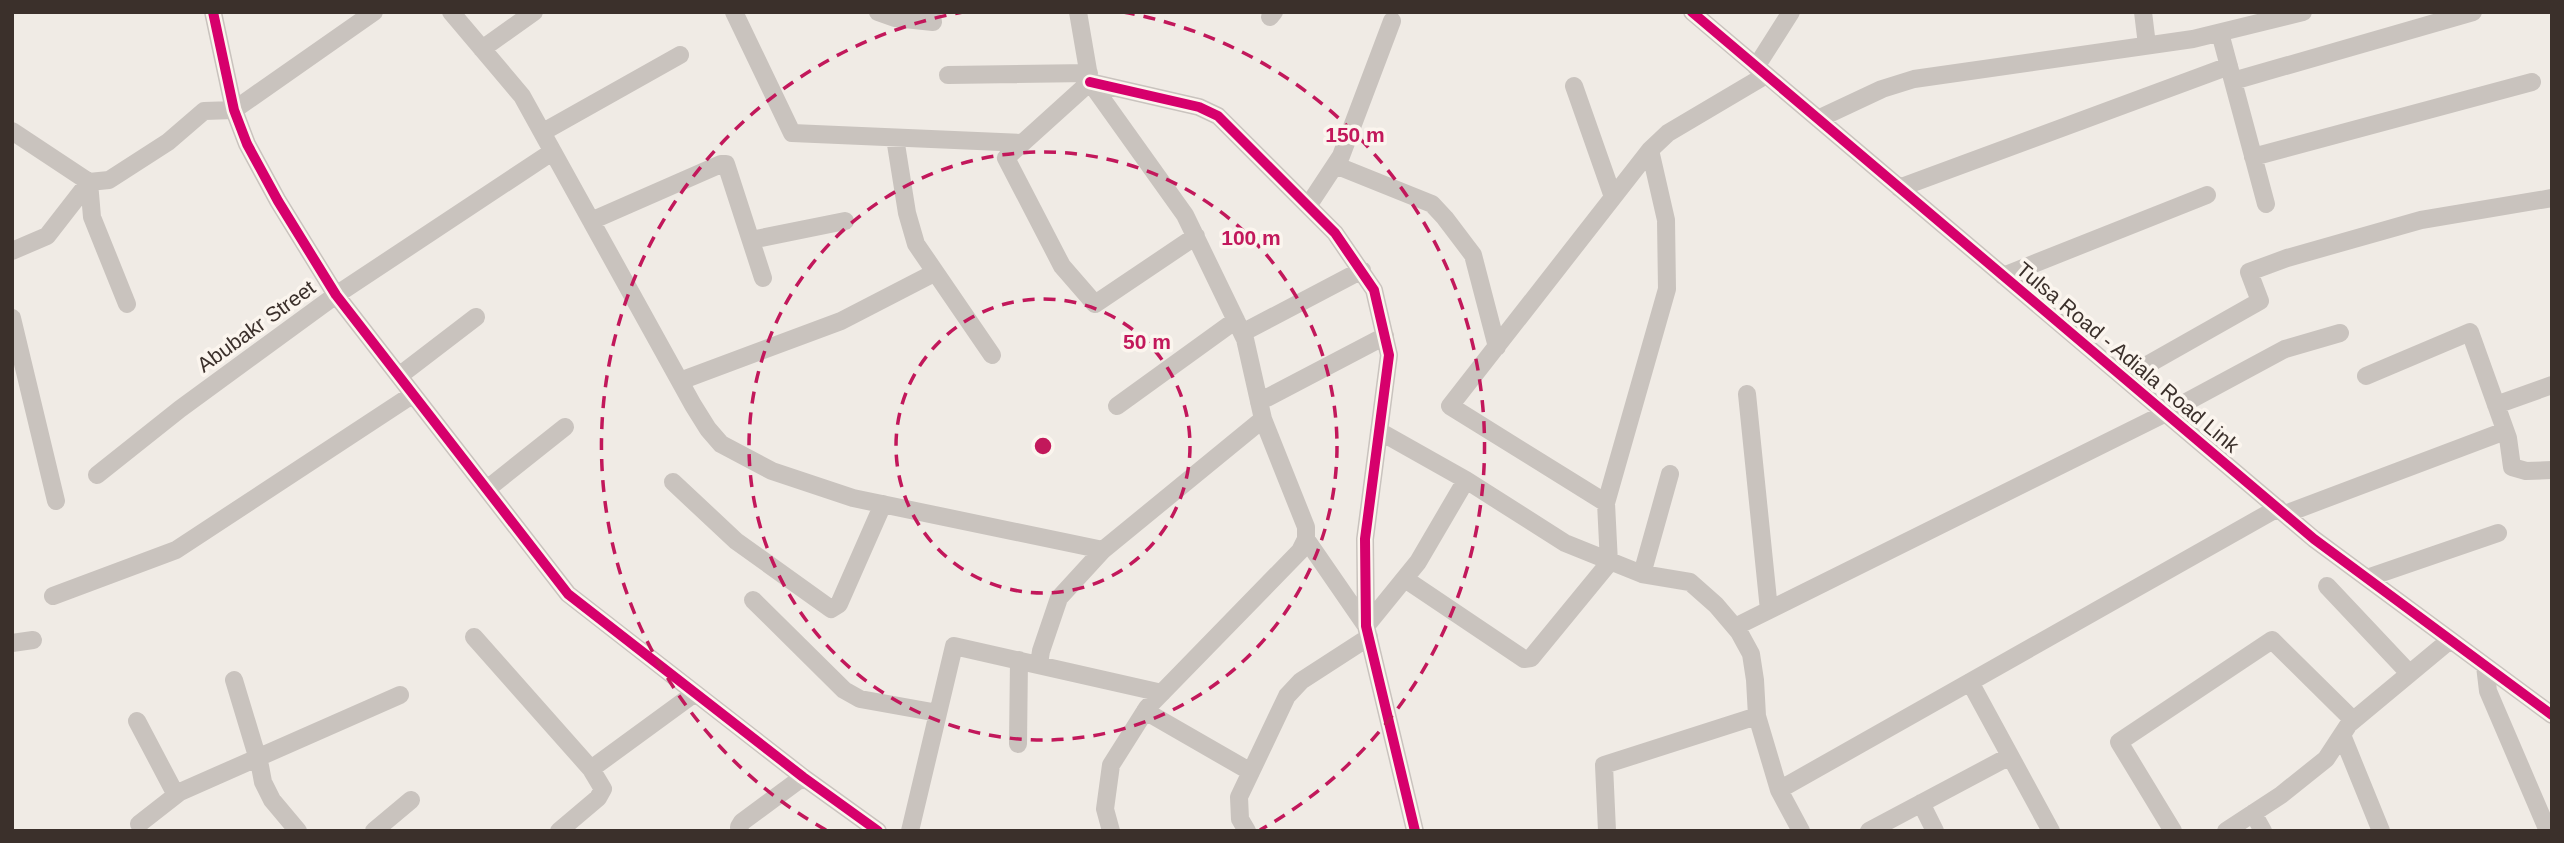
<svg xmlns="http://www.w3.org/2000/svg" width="2564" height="843" font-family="Helvetica,sans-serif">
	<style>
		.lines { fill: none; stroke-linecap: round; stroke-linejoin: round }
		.minor { stroke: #c9c3be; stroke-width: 18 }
		.cycleway-casing { stroke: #fbf5ee; stroke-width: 15 }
		.cycleway { stroke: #d6006c; stroke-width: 10 }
		.ring { fill: none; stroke: #c2185b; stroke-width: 3.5; stroke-dasharray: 12 9 }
		.labels { text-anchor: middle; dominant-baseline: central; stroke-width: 7; stroke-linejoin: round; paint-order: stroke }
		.street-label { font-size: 21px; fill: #3b302b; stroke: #fbf5ee }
		.centre { fill: #c2185b; stroke: #fbf5ee; stroke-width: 3.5 }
		.ring-label { font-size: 21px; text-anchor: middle; font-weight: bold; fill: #c2185b; stroke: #fbf5ee; stroke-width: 7; stroke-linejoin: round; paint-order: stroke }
	</style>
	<rect width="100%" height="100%" fill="#f0ebe5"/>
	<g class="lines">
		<path class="minor" d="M213,12L234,110L247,144L278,201L336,295L568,594L803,777L878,831
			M451,12L522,96L693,405L708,429L721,444L772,471L853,498L1103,550
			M734,12L792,133L1022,143
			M878,12L895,18L933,22L931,12
			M1078,12L1090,82L1006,158L1062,266L1095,304L1196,236
			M1692,12L2314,539L2552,715
			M2143,12L2147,45
			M1270,17L1274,12
			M2220,33L2266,204
			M482,49L534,12
			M1756,67L1791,12
			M948,75L1089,73
			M2233,81L2473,12
			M1090,82L1199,107L1218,116L1335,233L1374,290L1389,355L1365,539L1366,626L1415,831
			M1090,82L1185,215L1245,339L1263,419L1306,527V539L1300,551L1147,708L1111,765L1105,809L1111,831
			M1574,86L1613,197
			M1818,119L1882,89L1914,79L2193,39L2303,12
			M12,131L89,182L109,180L168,142L204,111L234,110L374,12
			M543,132L680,55
			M895,138L907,213L916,244L992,355
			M2253,157L2532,82
			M1335,165L1432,204L1445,218L1473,255L1497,347
			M89,182L92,217L127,304
			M1899,188L2229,66
			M1308,206L1341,156L1392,21
			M591,221L721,164H726L763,278
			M751,240L845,221
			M12,251L47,236L89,182
			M2003,276L2207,195
			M12,318L56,501
			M1242,333L1362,270
			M399,376L476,317
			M2366,376L2470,332L2508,438L2512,467L2526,471L2552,470
			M2124,378L2260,301L2249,272L2287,258L2421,220L2552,198
			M680,381L841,321L934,273
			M1747,394L1769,610
			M1259,402L1385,336
			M2496,405L2552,385
			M1117,406L1236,320
			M1379,431L1466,480L1565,543L1642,574L1690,582L1716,605L1739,632L1751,654L1755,680L1757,716L1779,790L1801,831
			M97,475L180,409L336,295L552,152
			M673,482L736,541L831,609L839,604L883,504
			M487,489L565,427
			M1606,503L1450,406L1650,150L1668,133L1766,75
			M2285,514L2505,431
			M1306,539L1366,626L1418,562L1466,480
			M1642,574L1670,474
			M2367,578L2498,533
			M1405,579L1524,659L1531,658L1609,563L1606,503L1667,289L1666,220L1650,150
			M2327,586L2409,673
			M53,596L176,550L412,395
			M753,600L844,690L860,699L938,713
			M1735,627L2166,413L2285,349L2340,333
			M474,637L591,769L695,693
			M12,643L33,640
			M1039,664L1041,651L1059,598L1103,550L1263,419
			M2485,666L2488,691L2548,831
			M234,680L260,766L263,782L272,800L298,831
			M1970,682L2051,831
			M1145,711L1251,772
			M137,721L176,795
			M2342,735L2381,831
			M1018,744L1019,660
			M1779,790L2278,508
			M1921,803L1935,831
			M2253,813L2263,831
			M139,824L180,792L400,695
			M374,831L411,800
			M559,831L598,798L603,789L591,769
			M740,831L739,827L742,822L803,777
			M910,831L954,646L1162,693
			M1247,831L1240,819L1239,797L1287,696L1301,681L1369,637
			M1607,831L1604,765L1757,716
			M1869,831L2010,756
			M2173,831L2119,742L2272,640L2353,720
			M2226,831L2281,795L2326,759L2349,724L2450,640"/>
		<defs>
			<path id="cycleway" d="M213,12L234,110L247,144L278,201L336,295L568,594L803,777L878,831
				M1692,12L2314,539L2552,715
				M1090,82L1199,107L1218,116L1335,233L1374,290L1389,355L1365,539L1366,626L1415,831"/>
		</defs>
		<use href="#cycleway" class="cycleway-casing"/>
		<use href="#cycleway" class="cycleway"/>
	</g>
	<g class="ring">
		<circle cx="1043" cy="446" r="147"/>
		<circle cx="1043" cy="446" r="294"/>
		<path d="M826 830A441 441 0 0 1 963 12M1123 12A441 441 0 0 1 1260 830"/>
	</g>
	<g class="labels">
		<g class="street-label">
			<text transform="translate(256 326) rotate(-36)">Abubakr Street</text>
			<text transform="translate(2128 357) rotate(40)">Tulsa Road - Adiala Road Link</text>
		</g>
	</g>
	<circle cx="1043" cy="446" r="10" class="centre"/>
	<g class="ring-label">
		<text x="1355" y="142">150 m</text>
		<text x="1251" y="245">100 m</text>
		<text x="1147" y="349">50 m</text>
	</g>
	<rect width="2564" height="843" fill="none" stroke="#3b302b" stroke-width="28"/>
</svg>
